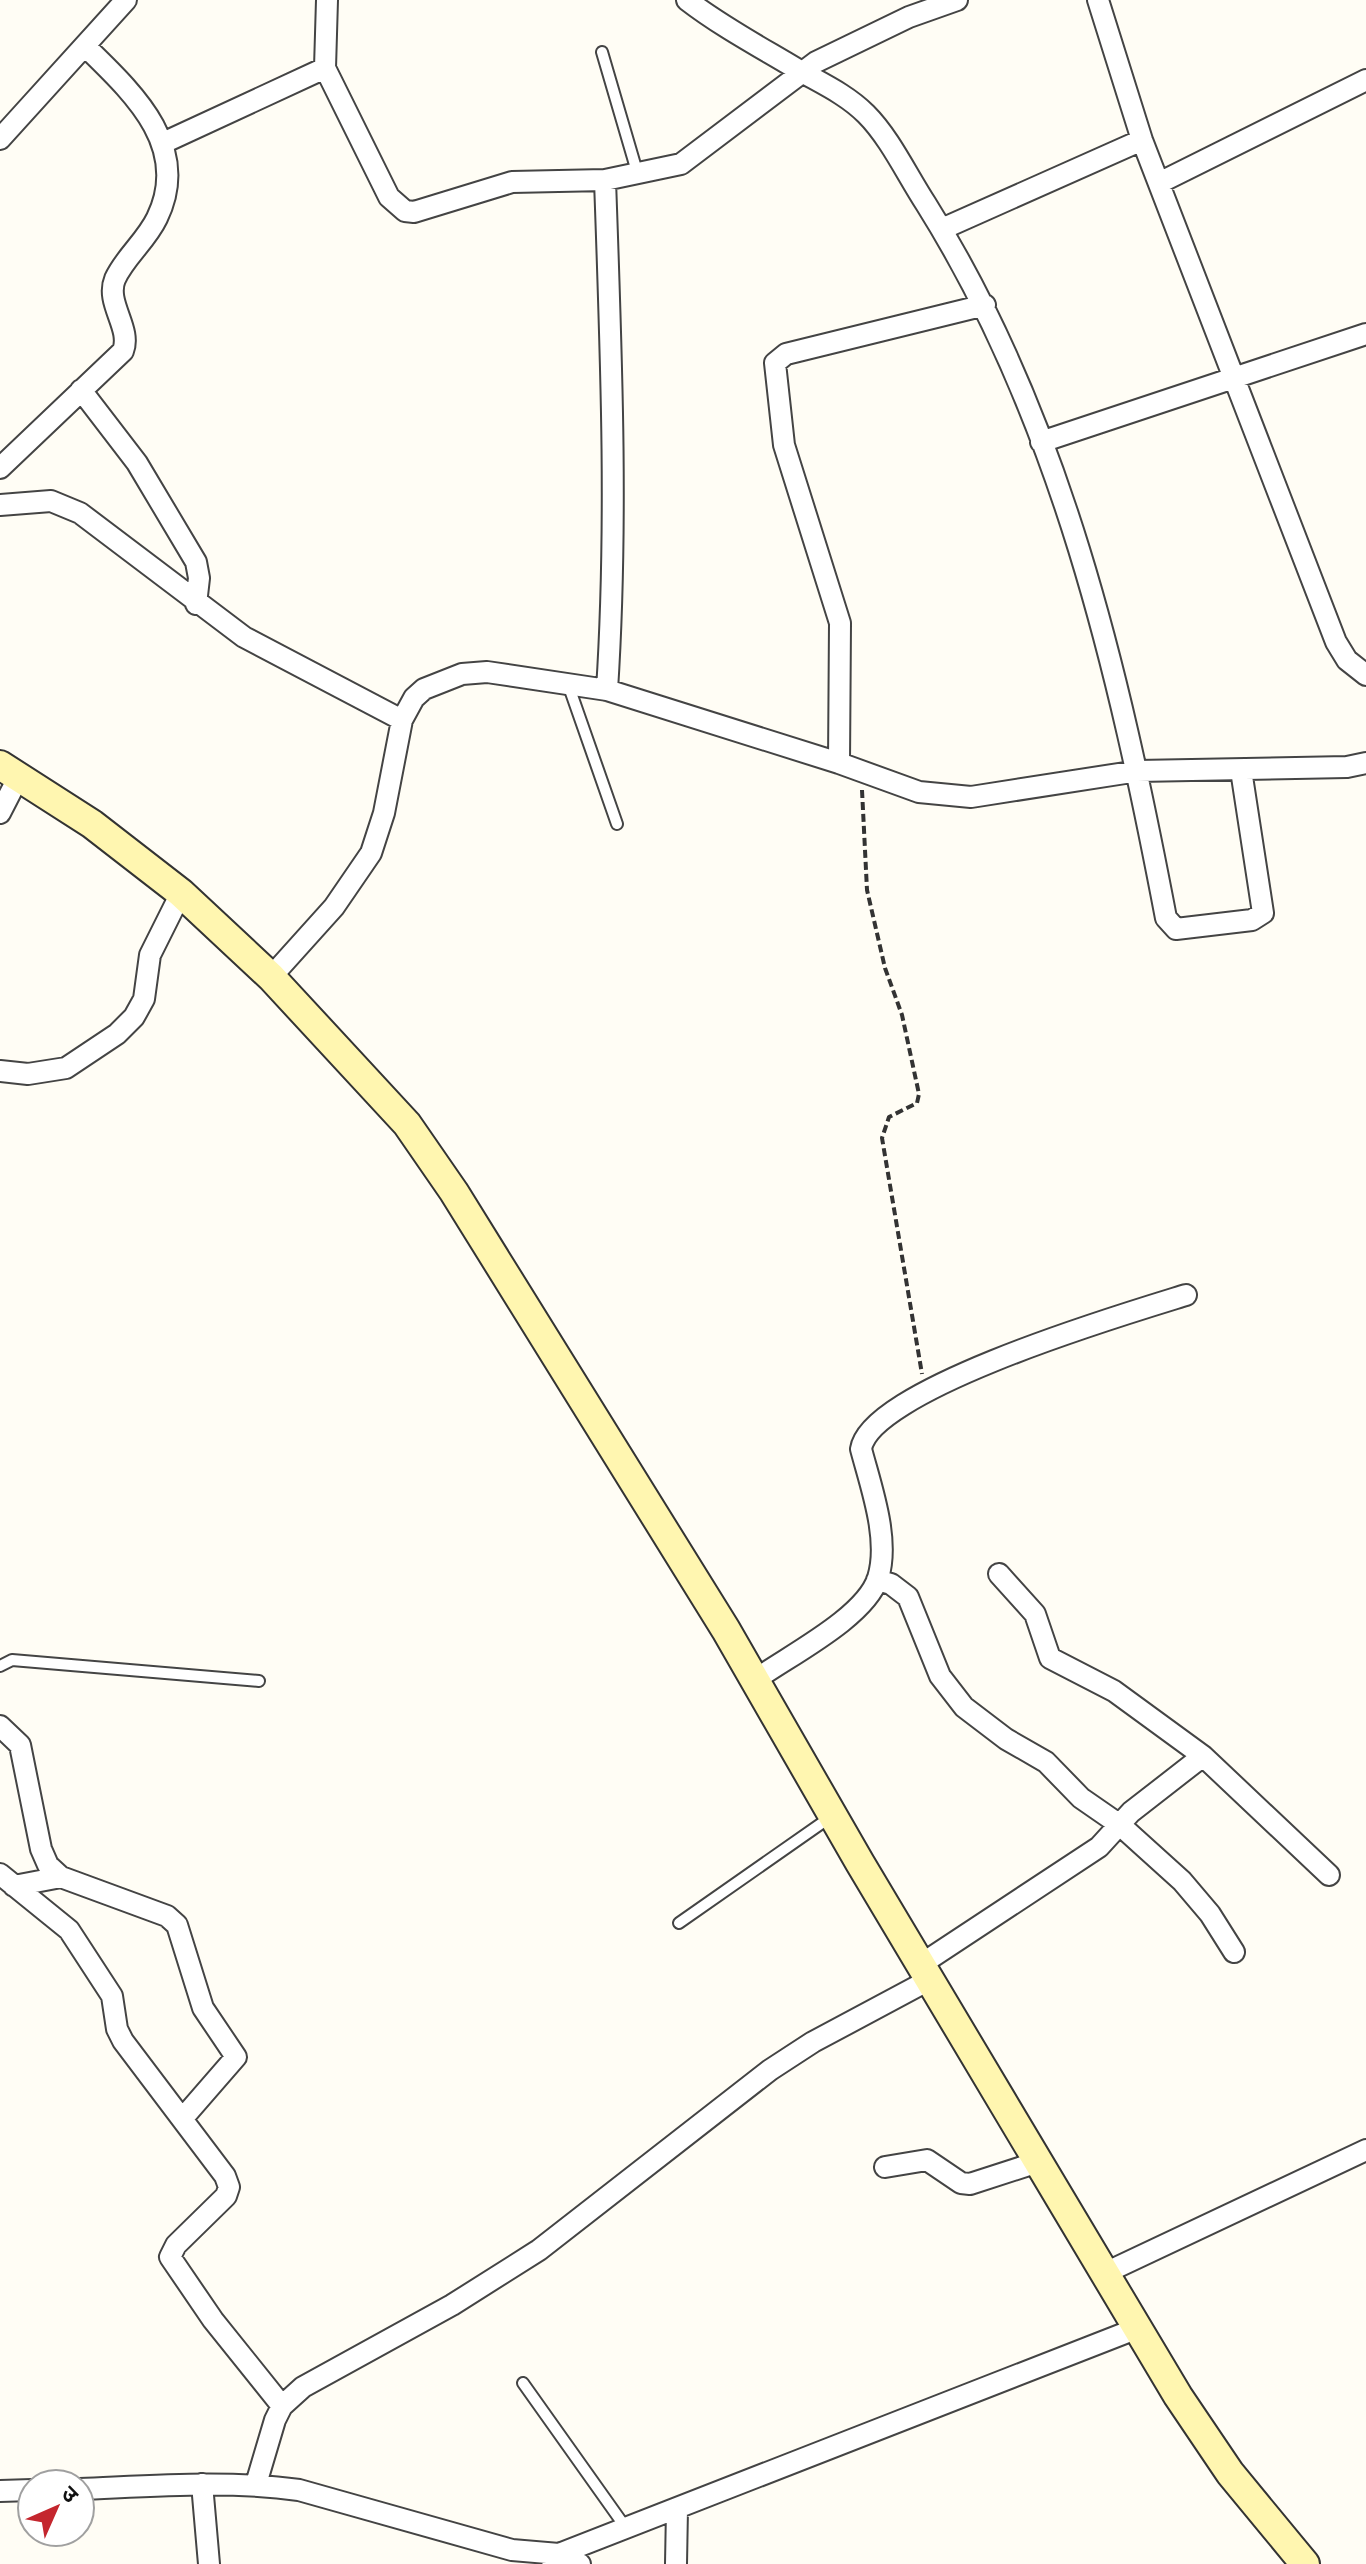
<svg xmlns="http://www.w3.org/2000/svg" width="1366" height="2564" font-family="Spectral,'Noto Sans Devanagari',serif">
	<style>
		.lines { fill: none; stroke-linecap: round; stroke-linejoin: round }
		.lane-casing { stroke: #444; stroke-width: 14 }
		.street-casing { stroke: #444; stroke-width: 24 }
		.secondary-casing { stroke: #333; stroke-width: 32 }
		.path { stroke: #333; stroke-width: 4; stroke-dasharray: 8 4; stroke-linecap: butt }
		.lane { stroke: #fff; stroke-width: 10 }
		.street { stroke: #fff; stroke-width: 20 }
		.secondary { stroke: #fff6b0; stroke-width: 28 }
	</style>
	<rect width="100%" height="100%" fill="#fffdf5"/>
	<g class="lines">
		<defs>
			<path id="lane" d="M602,52L638,175
				M568,684L617,824
				M0,1666L12,1660L259,1681
				M679,1923L832,1816
				M523,2383L626,2528"/>
			<path id="street" d="M327,0L325,68L389,197L405,211L414,212L512,182L605,180L681,164L816,62L909,17L957,0
				M687,0C722,27 762,48 800,71C823,84 847,95 866,114C890,138 907,175 926,204C1061,419 1119,672 1166,918L1176,929L1252,920L1263,913L1241,770
				M1098,0L1142,140L1336,642L1347,660L1366,675
				M0,139L126,0
				M163,143L325,68
				M605,180C611,351 618,520 607,690
				M1159,183L1366,80
				M942,229L1142,140
				M81,390L137,463L196,562L199,578L196,604
				M1041,442L1366,334
				M0,468L123,351C132,328 105,303 115,279C125,257 146,241 157,218C192,146 132,92 85,46
				M0,505L51,501L80,513L244,637L402,720
				M839,763L840,623L784,445L775,363L786,354L985,305
				M0,813L18,778
				M271,977L334,907L371,853L384,813L402,720L414,698L424,689L462,674L487,672L607,690L839,763L919,792L971,797L1138,771L1347,767L1366,763
				M0,1071L28,1074L66,1068L117,1034L134,1017L144,999L150,955L181,893
				M999,1574L1035,1614L1050,1658L1114,1691L1203,1756L1329,1875
				M877,1580L891,1584L908,1597L940,1676L964,1707L1006,1739L1046,1762L1081,1798L1120,1825L1182,1881L1210,1914L1234,1952
				M755,1680C788,1656 865,1618 878,1578C890,1539 871,1487 861,1449C870,1389 1128,1313 1186,1295
				M0,1726L20,1745L41,1849L48,1865L61,1877L167,1916L177,1925L203,2008L236,2057L183,2118
				M0,1874L69,1930L112,1996L117,2029L123,2041L225,2176L229,2187L226,2196L176,2245L170,2257L213,2320L282,2406
				M14,1886L61,1877
				M920,1965L1099,1847L1131,1812L1203,1756
				M885,2167L927,2160L961,2183L970,2184L1038,2162
				M1105,2273L1366,2150
				M202,2484L209,2564
				M256,2484L275,2420L282,2406L303,2387L452,2305L539,2250L770,2070L813,2042L929,1980
				M80,2489C153,2486 227,2480 299,2490L512,2550L559,2554L1138,2328
				M0,2491L32,2490
				M549,2556L580,2564
				M676,2564L677,2509"/>
			<path id="secondary" d="M0,765L92,824L181,893L271,977L407,1124L454,1192L726,1630L860,1863L1178,2396L1230,2473L1305,2564"/>
		</defs>
		<use href="#lane" class="lane-casing"/>
		<use href="#street" class="street-casing"/>
		<use href="#secondary" class="secondary-casing"/>
		<path class="path" d="M862,790L867,890L885,968L902,1015L919,1094L917,1103L889,1117L882,1138L922,1374"/>
		<use href="#lane" class="lane"/>
		<use href="#street" class="street"/>
		<use href="#secondary" class="secondary"/>
	</g>
	<g transform="translate(56 2508) rotate(45)"><circle r="38" fill="#ffffff" stroke="#a0a0a0" stroke-width="2"/>
	<path d="M0-6L14 30L0 20L-14 30Z" fill="#c4262e"/>
	<text y="-12" font-size="22" font-weight="bold" text-anchor="middle" fill="#111111">उ</text>
	</g>
</svg>
